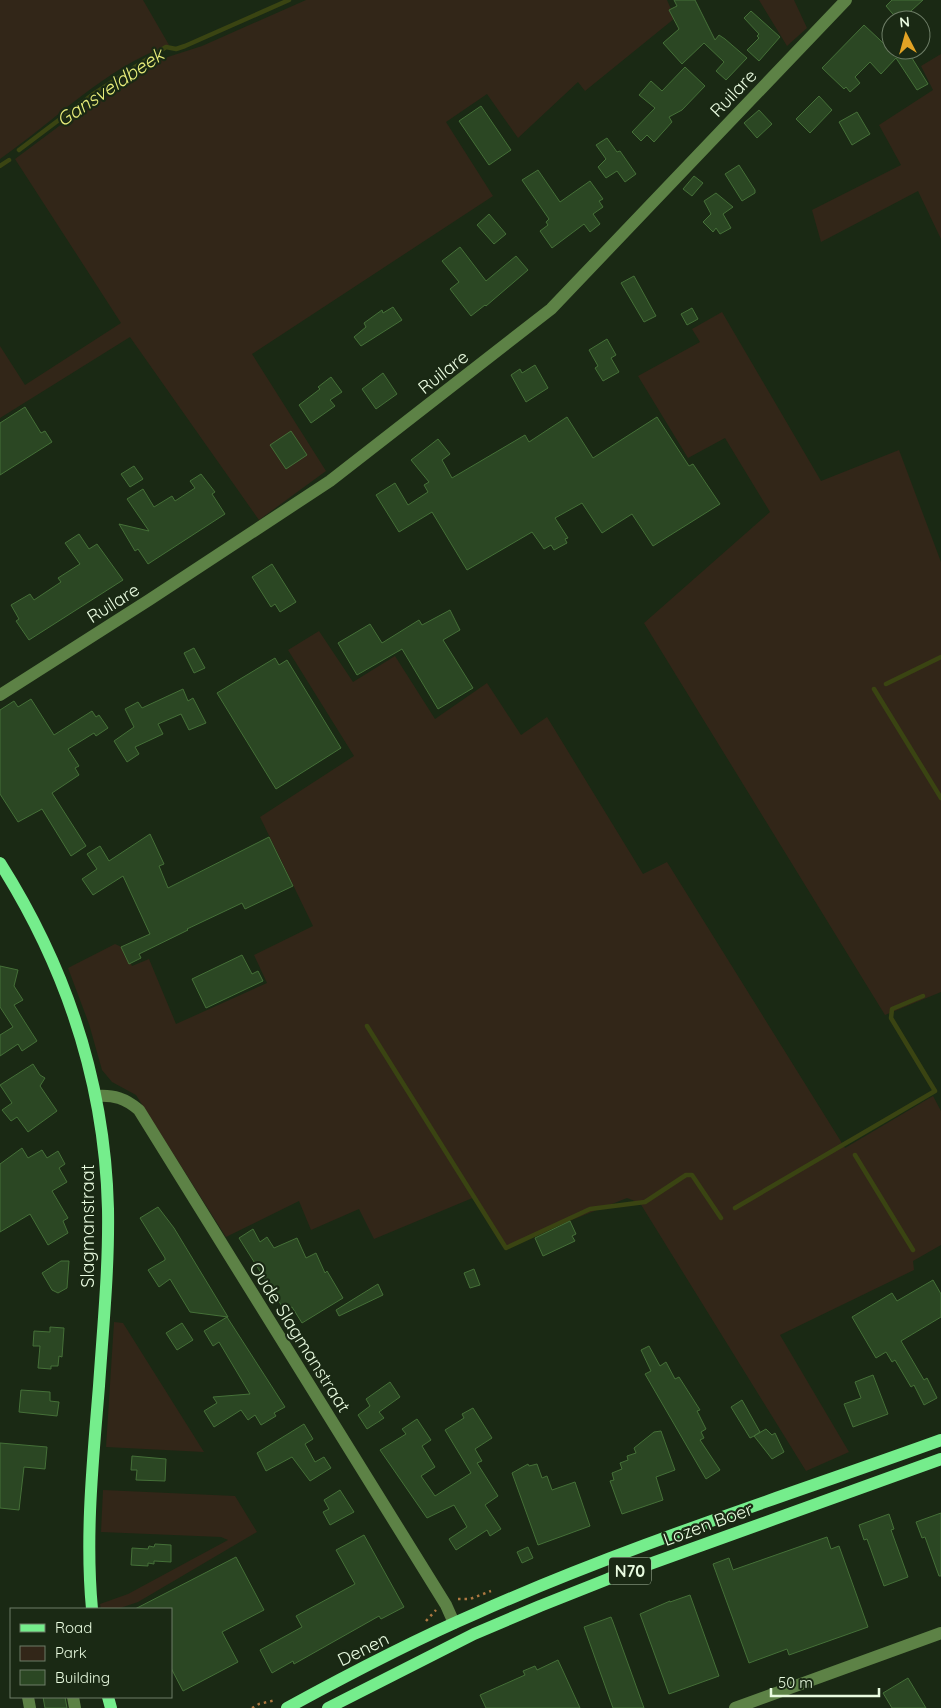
<svg xmlns="http://www.w3.org/2000/svg" width="941" height="1708" font-family="Quicksand,sans-serif">
	<style>
		.green { fill: #322618 }
		.lines { fill: none; stroke-linecap: round; stroke-linejoin: round }
		.stream { stroke: #3a4412; stroke-width: 4.5 }
		.building { fill: #2b4723; stroke: #457038 }
		.path { stroke: #ae7841; stroke-width: 2.5; stroke-dasharray: 2.5 4; stroke-linecap: butt }
		.minor { stroke: #5d8246; stroke-width: 12 }
		.major { stroke: #75ed8c; stroke-width: 12 }
		.labels { text-anchor: middle; dominant-baseline: central; stroke-width: 4.5; stroke-linejoin: round; paint-order: stroke }
		.shield { fill: #1a2914; stroke: #abbca3; stroke-width: 1 }
		.shield-label { font-size: 16px; font-weight: bold; fill: #e9fbe0 }
		.street-label { font-size: 18px; fill: #e9fbe0; stroke: #1a2914 }
		.water-label { font-size: 19px; font-style: italic; fill: #eaee7b; stroke: #1a2914 }
	</style>
	<rect width="100%" height="100%" fill="#1a2914"/>
	<path class="green" d="M0,0H143L169,45C105,68 56,120 0,159Z
		M306,0H667L675,18L585,91L578,82L518,138L487,94L446,122L493,196L252,354L326,471L259,520L130,337L0,418V346L25,385L121,323L15,159L98,97L149,63L202,46Z
		M759,0H794L807,28L787,46Z
		M941,54V239L918,191L821,242L812,210L901,165L879,125L933,90L921,66Z
		M722,312L821,481L899,450L941,562V992L885,1015L644,623L770,512L725,438L688,458L638,376L700,342L692,329Z
		M319,631L353,682L395,656L435,719L487,683L521,735L547,717L643,874L667,862L845,1148L933,1096L941,1111V1245L913,1261L914,1270L780,1335L849,1452L806,1471L640,1203L627,1198L507,1246L475,1197L374,1239L359,1209L311,1230L299,1201L226,1237L136,1095L112,1082L102,1070L89,1024L68,968L115,944L124,948L132,966L149,959L176,1024L267,983L254,955L313,926L260,817L354,756L288,650Z
		M114,1322L123,1323L204,1452L106,1447Z
		M103,1490L235,1496L257,1532L138,1602L117,1609H101L100,1604L128,1594L228,1540L221,1537L101,1532Z"/>
	<g class="lines">
		<path class="stream" d="M19,150L92,95L166,47L176,49L185,46L289,0
			M0,166L9,160
			M886,684L941,657
			M874,689L941,798
			M367,1026L506,1248L590,1209L645,1202L686,1175H692L721,1218
			M855,1155L913,1250
			M735,1208L935,1091L891,1018L892,1009L923,996"/>
	</g>
	<path class="building" d="M674,0H695L715,40L719,35L725,39L747,58L726,80L716,71L724,62L704,43L682,64L663,43L679,29L669,10L677,6Z
		M892,0H923L901,20H898L886,6Z
		M751,11L780,37L759,61L747,50L759,38L757,36L759,34L744,18Z
		M864,25L896,55L901,50H907L928,84L917,90L896,58L881,74L870,62L855,77L860,83L850,92L846,87L844,89L822,68Z
		M685,67L705,86L682,110L669,117L672,122L654,142L647,135L641,141L632,132L655,108L639,95L651,81L662,91Z
		M819,96L832,110L810,133L796,119Z
		M481,106L511,150L489,165L459,121Z
		M759,110L772,124L757,138L744,123Z
		M857,112L870,134L852,145L839,122Z
		M607,138L617,152L620,151L636,174L625,182L617,171L606,178L598,167L606,159L596,145Z
		M739,165L755,190V193L742,201L725,174Z
		M538,170L560,202L590,181L603,199L599,201L603,207L593,214L600,224L590,232L584,224L552,248L540,231L548,225L546,222L549,219L522,180Z
		M694,176L703,183L692,196L683,189Z
		M716,193L733,207L723,214L731,228L720,234L716,228L713,232L703,222L711,214L704,201Z
		M489,214L506,234L494,244L477,225Z
		M460,247L486,281L516,256L528,270L486,306L485,305L471,316L450,289L459,282L442,261Z
		M634,276L656,316L644,322L621,283Z
		M393,307L402,320L361,346L354,337L366,327L364,323L382,310L383,313Z
		M692,308L698,319L687,325L681,314Z
		M607,339L616,355L611,358L619,372L603,381L595,368L598,366L589,350Z
		M535,365L548,388L526,402L511,375L520,369L522,373Z
		M383,373L397,394L376,409L362,389Z
		M331,377L342,392L330,400L335,406L311,423L299,405L320,389L318,387Z
		M25,407L41,433L45,431L52,442L0,475V423Z
		M567,417L593,458L657,417L689,466L693,464L720,504L653,546L632,514L602,533L582,503L555,518L568,538L565,539L567,543L554,550L551,545L544,549L532,532L467,570L432,512L399,532L376,495L395,483L408,505L428,492L424,485L429,482L411,460L438,439L450,454L442,460L452,478L525,435L529,442Z
		M291,431L307,455L286,469L270,445Z
		M134,466L143,479L130,487L121,474Z
		M201,474L215,492L212,494L225,514L148,564L138,549L135,551L119,524L149,531L127,499L143,489L154,507L172,496L175,501L195,488L190,481Z
		M79,534L89,549L97,544L123,580L29,640L16,621L19,619L11,605L30,594L34,600L61,582L58,578L80,564L65,543Z
		M272,564L296,602L280,612L275,604L271,607L252,577Z
		M450,610L460,630L443,640L473,688L438,709L402,649L357,675L338,643L370,624L382,643L419,620L422,625Z
		M194,648L205,668L194,673L184,653Z
		M275,658L279,665L287,660L341,748L276,789L217,693Z
		M183,689L188,701L193,698L206,723L189,730L181,714L158,724L163,734L135,747L139,754L127,762L114,741L134,727L125,709L138,702L142,708Z
		M31,699L54,735L92,711L96,717L99,715L108,728L96,736L94,733L68,749L79,766L75,768L79,775L52,793L86,846L71,856L42,809L18,822L0,794V710L14,701L18,707Z
		M150,834L164,864L159,866L168,888L269,837L293,886L245,909L242,903L187,929L188,930L139,954L141,958L129,964L121,947L150,934L123,876L93,895L82,879L97,869L87,854L100,846L109,861Z
		M242,955L252,974L258,971L263,981L206,1008L192,979Z
		M0,966L18,970L14,986L23,1000L14,1005L37,1041L22,1051L18,1044L0,1056V1035L13,1027L0,1007Z
		M33,1064L40,1075L45,1078L40,1086L57,1111L28,1132L17,1117L11,1121L2,1110L12,1103L0,1085Z
		M22,1148L28,1158L42,1150L47,1158L58,1151L65,1164L59,1168L67,1182L52,1191L68,1218L63,1221L68,1233L48,1245L30,1214L0,1232V1164Z
		M158,1207L174,1228L228,1317L190,1312L170,1279L159,1287L148,1270L165,1260V1258L140,1218Z
		M570,1221L576,1234L572,1236L575,1241L543,1256L535,1238Z
		M253,1229L260,1242L267,1237L274,1248L297,1238L306,1258L316,1253L325,1273L327,1271L343,1298L302,1323L292,1307L285,1311L239,1238Z
		M61,1261H69L67,1288L58,1293L52,1290L42,1273Z
		M474,1269L480,1285L470,1288L464,1273Z
		M933,1280L941,1294V1317L901,1341L924,1380L927,1378L937,1398L924,1405L914,1385L911,1387L895,1360L892,1362L886,1352L876,1358L852,1317L892,1293L897,1301Z
		M378,1284L383,1295L339,1316L336,1310Z
		M227,1317L285,1407L274,1413L276,1416L261,1425L255,1415L248,1420L241,1410L214,1427L204,1411L217,1403L213,1397L250,1394L219,1342L213,1346L204,1331Z
		M182,1323L193,1340L177,1350L166,1333Z
		M50,1327L64,1328L62,1357L59,1356L58,1366H51V1369L38,1368L40,1346H33L34,1331L50,1332Z
		M649,1346L660,1366L666,1362L675,1379L679,1377L700,1410L697,1411L706,1429L701,1432L704,1438L700,1440L720,1470L706,1479L645,1374L651,1371L641,1350Z
		M873,1375L888,1414L853,1427L844,1404L861,1398L855,1382Z
		M390,1382L400,1397L379,1412L384,1418L367,1429L358,1415L370,1406L366,1399Z
		M21,1390L50,1392V1401L59,1402L57,1416L19,1412Z
		M742,1400L760,1432L754,1436L766,1429L772,1435L775,1433L784,1452L772,1459L754,1436L750,1438L731,1407Z
		M473,1408L492,1438L475,1449L482,1461L477,1463L498,1496L485,1505L501,1529L490,1536L487,1530L456,1550L449,1539L467,1527L454,1505L427,1518L380,1450L406,1434L402,1429L417,1419L431,1440L422,1446L435,1467L421,1476L435,1496L471,1473L445,1430L464,1418L462,1414Z
		M304,1424L313,1439L305,1444L315,1462L324,1457L331,1468L310,1481L292,1457L266,1471L257,1453Z
		M661,1431L675,1470L656,1477L663,1500L622,1514L610,1481L614,1480L612,1473L622,1469L620,1463L628,1460L627,1456L636,1453L634,1448L654,1432Z
		M0,1443L47,1447L45,1469L24,1467L19,1510L0,1508Z
		M132,1456L166,1459L165,1481L136,1480L137,1470H131Z
		M528,1464L529,1466L537,1464L542,1478L547,1476L552,1490L575,1482L590,1526L538,1545L512,1473Z
		M340,1490L354,1512L330,1525L323,1512L329,1509L324,1500Z
		M941,1513V1576H939L925,1537L922,1538L916,1522Z
		M889,1514L894,1529L891,1530L908,1577L884,1586L867,1539L864,1540L859,1525Z
		M364,1535L404,1607L381,1619L379,1616L294,1664L293,1661L272,1673L260,1650L302,1627L296,1616L355,1584L336,1550Z
		M827,1537L831,1549L839,1546L868,1627L789,1655L787,1649L749,1663L713,1564L729,1558L733,1570Z
		M155,1544L171,1545V1562L154,1561V1564L148,1563V1566L131,1565L132,1548L148,1549L149,1546L154,1547Z
		M528,1547L533,1558L522,1563L517,1552Z
		M236,1557L264,1610L222,1632L238,1662L183,1691L171,1668V1609H135Z
		M690,1595L719,1676L669,1694L640,1614L670,1601V1602Z
		M611,1617L613,1622L644,1708H613L584,1627Z
		M558,1660L580,1708H486L480,1695L525,1675L523,1671L535,1666L537,1670Z
		M908,1678L926,1708H892L883,1693Z
		M43,1697H65L67,1708H45Z"/>
	<g class="lines">
		<path class="path" d="M458,1599H470L491,1591
			M426,1621L436,1610
			M252,1708L259,1704L276,1700"/>
		<path class="minor" d="M0,695L149,600L330,481L551,309L846,0
			M97,1096C114,1095 125,1098 139,1110L446,1605L454,1623
			M28,1697L30,1708
			M73,1697L75,1708
			M735,1708L941,1633"/>
		<path class="major" d="M0,863C67,969 105,1083 108,1209C109,1268 103,1327 99,1386C93,1460 85,1535 92,1609
			M108,1697L111,1708
			M287,1708C349,1674 412,1641 477,1613C627,1546 786,1496 941,1440
			M328,1708L474,1634L540,1606L608,1579L941,1459"/>
	</g>
	<g class="labels">
		<rect class="shield" x="609" y="1557.5" width="42" height="27" rx="4"/>
		<g class="shield-label">
			<text x="630" y="1571">N70</text>
		</g>
		<g class="street-label">
			<text transform="translate(733 93) rotate(-46)">Ruilare</text>
			<text transform="translate(443 372) rotate(-38)">Ruilare</text>
			<text transform="translate(113 603) rotate(-32)">Ruilare</text>
			<text transform="translate(87 1226) rotate(-90)">Slagmanstraat</text>
			<text transform="translate(300 1337) rotate(58)">Oude Slagmanstraat</text>
			<text transform="translate(708 1524) rotate(-20)">Lozen Boer</text>
			<text transform="translate(363 1649) rotate(-26)">Denen</text>
		</g>
		<g class="water-label">
			<text transform="translate(110 87) rotate(-34)">Gansveldbeek</text>
		</g>
	</g>
	<rect x="10" y="1608" width="162" height="90" fill="#1a2914" stroke="#6d7d66"/>
	<rect x="20" y="1624" width="25" height="8" fill="#75ed8c" stroke="#6d7d66"/>
	<text x="55" y="1633" font-size="15" fill="#e9fbe0">Road</text>
	<rect x="20" y="1646" width="25" height="15" fill="#322618" stroke="#6d7d66"/>
	<text x="55" y="1658" font-size="15" fill="#e9fbe0">Park</text>
	<rect x="20" y="1670" width="25" height="15" fill="#2b4723" stroke="#6d7d66"/>
	<text x="55" y="1683" font-size="15" fill="#e9fbe0">Building</text>
	<g transform="translate(906 35) rotate(354)"><circle r="24" fill="#1a2914" stroke="#6d7d66"/>
	<path d="M0-4L9 19L0 12L-9 19Z" fill="#e2a325"/>
	<text y="-8" font-size="14" font-weight="bold" text-anchor="middle" fill="#e9fbe0">N</text>
	</g>
	<path d="M771 1688v8h108v-8" fill="none" stroke="#e9fbe0" stroke-width="2.5"/>
	<text x="778" y="1688" font-size="15" fill="#e9fbe0" stroke="#1a2914" stroke-width="4" paint-order="stroke">50 m</text>
</svg>
